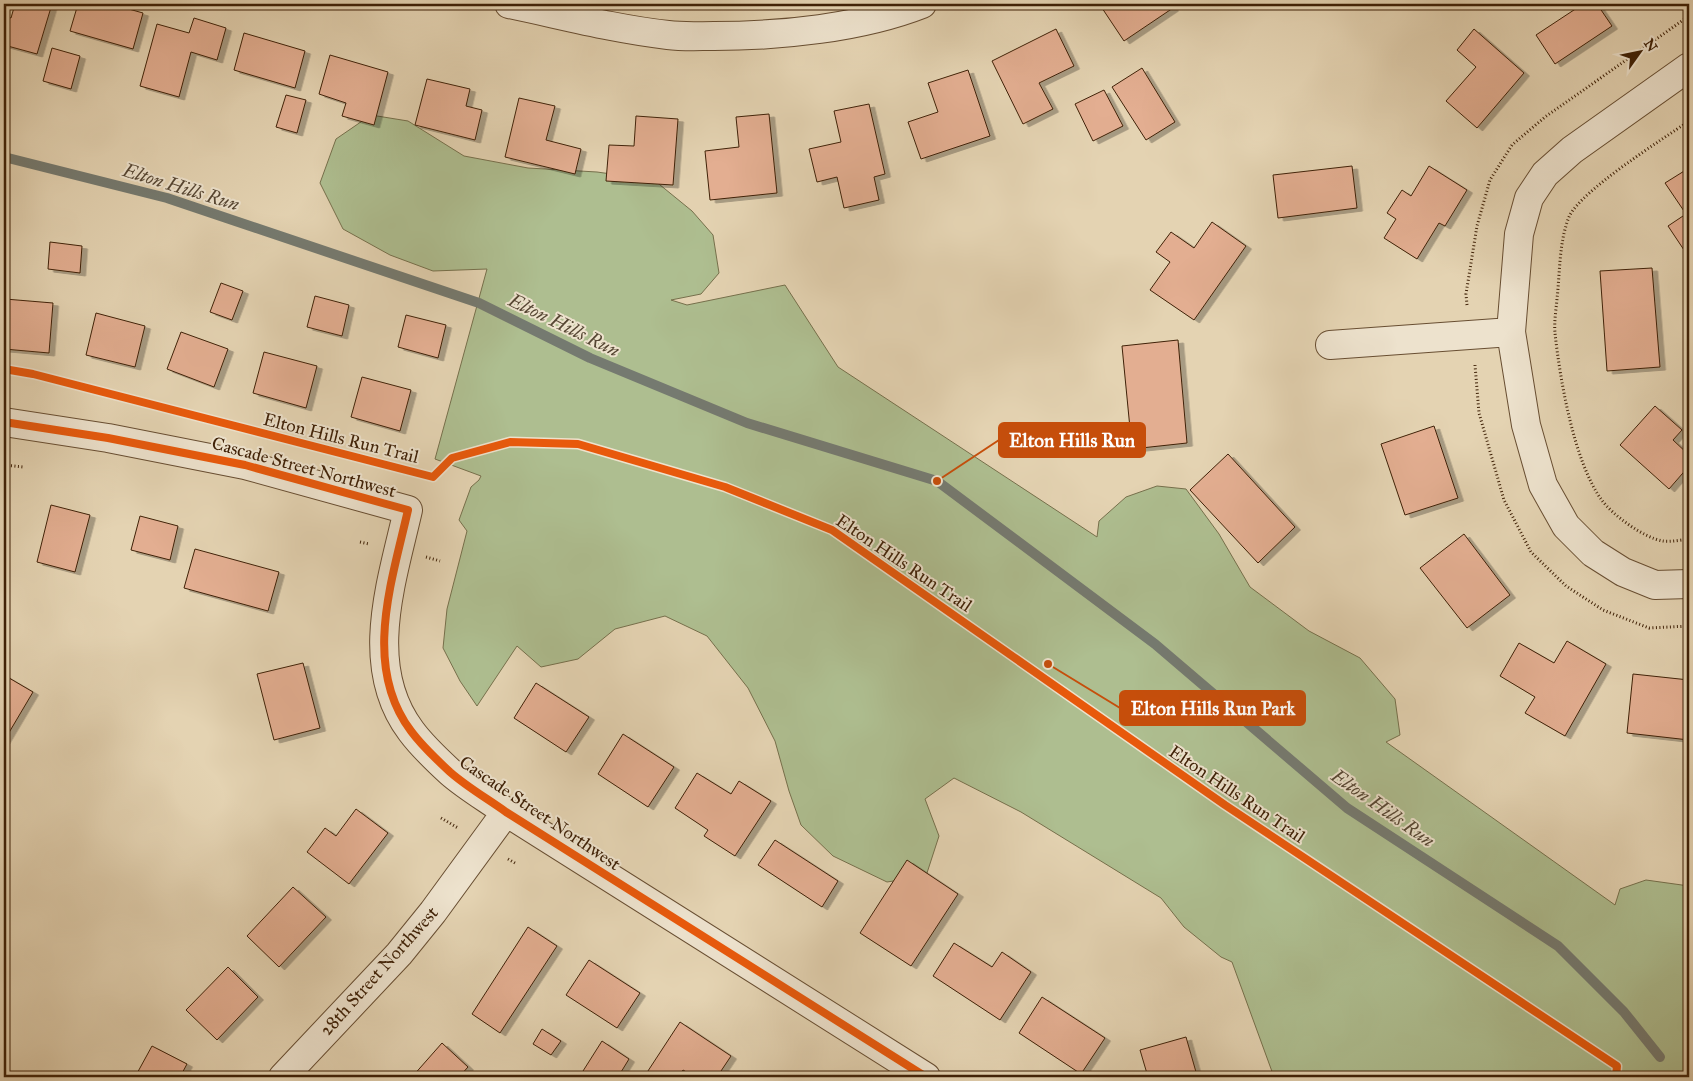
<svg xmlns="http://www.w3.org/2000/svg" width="1693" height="1081" font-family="'IM FELL Great Primer',serif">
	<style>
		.green { fill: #aebe90; stroke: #76704c }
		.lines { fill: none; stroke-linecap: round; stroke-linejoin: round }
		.stream { stroke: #757a70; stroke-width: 10 }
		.building { fill: #e3ae91; stroke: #3f2107; filter: url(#shadow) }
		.minor-casing { stroke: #684e32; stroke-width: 30 }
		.path { stroke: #3f2107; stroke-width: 3; stroke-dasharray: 1 2.5; stroke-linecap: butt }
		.minor { stroke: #ede2cd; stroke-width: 28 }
		.cycleway-casing { stroke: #ede2cd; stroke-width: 11 }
		.cycleway { stroke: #e8590c; stroke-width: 8 }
		.labels { text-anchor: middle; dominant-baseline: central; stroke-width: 4; stroke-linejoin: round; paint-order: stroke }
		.street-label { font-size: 18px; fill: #3f2107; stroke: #ede2cd }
		.water-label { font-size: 19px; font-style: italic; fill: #564633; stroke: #ede2cd }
		.leader { fill: none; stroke: #c64e0b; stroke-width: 2 }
		.callout-dot { fill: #c64e0b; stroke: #ede2cd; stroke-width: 2 }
		.callout { fill: #c64e0b; stroke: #c64e0b; stroke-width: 2 }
		.callout-label { font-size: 19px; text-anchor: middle; font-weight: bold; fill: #fff }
	</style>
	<defs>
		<filter id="shadow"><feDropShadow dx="5.5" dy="3" stdDeviation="0" flood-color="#0004"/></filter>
	</defs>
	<rect width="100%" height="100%" fill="#e4d3b2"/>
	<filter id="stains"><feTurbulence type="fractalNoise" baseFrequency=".004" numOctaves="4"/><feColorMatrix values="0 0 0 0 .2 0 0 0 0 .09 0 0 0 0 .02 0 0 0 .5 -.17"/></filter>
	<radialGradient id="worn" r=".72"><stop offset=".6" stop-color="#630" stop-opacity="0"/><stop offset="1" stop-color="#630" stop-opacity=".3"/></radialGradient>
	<path class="green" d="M371,115L408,121L464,156L528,168L597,172L654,180L692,211L713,235L719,273L701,294L671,300L687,305L785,285L838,367L1097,537L1099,521L1126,497L1157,486L1186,489L1219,534L1250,587L1309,631L1360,658L1395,699L1400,735L1386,742L1615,905L1620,889L1646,880L1689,886V1077H1274L1232,962L1221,957L1184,927L1161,898L1021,812L954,778L925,799L939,836L926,876L887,882L833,856L801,825L789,791L775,741L748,688L707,636L665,616L615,629L578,659L541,667L517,646L477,706L460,681L443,648L447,609L467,531L459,520L471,487L479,480L481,476L435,459L487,269L433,271L390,255L343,229L320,183L336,139Z"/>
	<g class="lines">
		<path class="stream" d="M4,157L167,198L479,303L590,358L747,423L937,481L1155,644L1347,808L1558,946L1624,1012L1660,1057"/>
	</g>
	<path class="building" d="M15,4H52L37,54L4,45V16L11,18Z
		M78,4H111L143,13L133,49L70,31Z
		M1108,4H1170L1173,8L1124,41L1102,8Z
		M1583,4H1597L1612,26L1555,64L1536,35Z
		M194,18L226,28L217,60L191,52L179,97L140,86L157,24L189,33Z
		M1056,29L1074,66L1039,83L1053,109L1023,124L992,61Z
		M1474,29L1524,73L1477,128L1446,101L1476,67L1457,50Z
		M244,33L305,51L295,88L234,70Z
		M52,48L80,56L71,89L43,81Z
		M330,55L388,72L374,125L342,116L346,103L319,94Z
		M1142,68L1175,122L1146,140L1112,87Z
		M968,70L990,136L921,159L908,122L938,112L928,83Z
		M427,79L470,89L466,106L482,110L475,140L415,125Z
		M1104,90L1123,126L1093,141L1075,104Z
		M286,95L306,100L297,133L276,127Z
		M519,98L555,106L546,140L581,149L575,174L505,157Z
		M869,104L885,174L874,177L879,200L844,208L837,177L817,182L809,149L841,142L834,111Z
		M769,114L777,193L710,200L705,151L739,147L736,117Z
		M636,116L678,119L673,185L606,181L609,145L634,146Z
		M1352,166L1357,208L1278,218L1273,175Z
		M1429,166L1467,190L1445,226L1439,223L1417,259L1384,238L1396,219L1387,213L1402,190L1411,196Z
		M1689,168V255L1688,256L1668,226L1686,214L1665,183Z
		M1212,222L1246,246L1194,320L1150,290L1170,262L1156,252L1171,232L1194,248Z
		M50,242L82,246L80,273L48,269Z
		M1652,268L1660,367L1607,371L1600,271Z
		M221,283L243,291L232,320L210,312Z
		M315,296L349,305L342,336L307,327Z
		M5,299L53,303L49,353L4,349Z
		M96,313L145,326L135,367L86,355Z
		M406,315L446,325L438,358L398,347Z
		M181,332L228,349L214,387L167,369Z
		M1178,340L1187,443L1132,449L1122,346Z
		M264,352L317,366L306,408L253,393Z
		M362,377L411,390L400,431L351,417Z
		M1655,406L1682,430L1673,440L1689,455V466L1669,489L1620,445Z
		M1434,426L1458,498L1405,515L1381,444Z
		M1228,454L1295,527L1258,563L1190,490Z
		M51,505L90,515L75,572L37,562Z
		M140,516L178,526L170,560L131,550Z
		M1464,534L1510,595L1467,628L1420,568Z
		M195,549L279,572L268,611L184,588Z
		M1567,641L1606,664L1565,736L1525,713L1535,697L1500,676L1519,643L1554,663Z
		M303,663L320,728L274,740L257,674Z
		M1633,674L1689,680V740L1627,733Z
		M4,675L33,692L4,741Z
		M536,683L589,717L566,752L514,718Z
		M623,734L674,767L648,807L598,774Z
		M697,773L731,794L739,781L771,801L735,856L704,836L708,830L675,808Z
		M356,809L388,833L349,884L307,852L325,828L336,836Z
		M775,840L838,881L822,907L758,865Z
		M907,860L958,894L911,966L860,933Z
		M293,887L326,917L279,967L247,936Z
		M528,927L557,946L500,1033L472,1014Z
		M954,943L992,967L1002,952L1031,972L1000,1020L933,976Z
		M589,960L640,993L617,1028L566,995Z
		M228,967L258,997L217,1040L186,1010Z
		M1042,997L1105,1038L1081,1074L1019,1033Z
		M680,1022L731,1056L717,1077H695L683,1070L678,1077H644Z
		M542,1029L561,1041L551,1055L533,1044Z
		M1186,1037L1196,1072L1179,1077H1148L1140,1050Z
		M602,1041L629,1059L618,1077H591L583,1071Z
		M442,1043L468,1067L459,1077H412Z
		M152,1046L187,1064L180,1077H135Z
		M112,1072L122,1077H109Z
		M761,1072L770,1077H758Z"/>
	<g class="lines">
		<defs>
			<path id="minor" d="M509,4C562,15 614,29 668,35C683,37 699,36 714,36C780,36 861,28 922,4
				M1689,67L1572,150L1545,174L1529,198L1519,234L1511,332L1526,425L1543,485L1566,526L1593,553L1623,572L1655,585L1689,584
				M1330,345L1511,332
				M4,422L108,438L245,465L408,510C392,581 362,666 411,731C422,746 437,760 450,772C467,787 488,799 506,812L926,1077
				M283,1077L399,954L433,912L506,812"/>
		</defs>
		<use href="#minor" class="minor-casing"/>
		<path class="path" d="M1689,121C1663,139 1580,191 1569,217C1559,242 1560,272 1557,299C1556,310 1554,322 1555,333C1560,380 1574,461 1601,499C1612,515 1644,538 1663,541C1671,542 1681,540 1689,539
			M1467,305L1466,294L1477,226L1490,180L1512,145L1545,117L1689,16
			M1475,365L1479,413L1504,500L1531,552L1566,586L1603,610L1649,628L1689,626
			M4,465L23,467
			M360,542L369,544
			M426,557L440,561
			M441,818L458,828
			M508,859L515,863
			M1660,1077L1689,1071"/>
		<use href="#minor" class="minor"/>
		<defs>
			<path id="cycleway" d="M4,369L33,374L433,477L452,458L510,442L578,444L725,487L832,530L1225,805L1617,1066L1616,1077
				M4,422L108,438L245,465L408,510C392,581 362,666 411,731C422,746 437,760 450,772C467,787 488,799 506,812L926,1077"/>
		</defs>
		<use href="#cycleway" class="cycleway-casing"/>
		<use href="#cycleway" class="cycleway"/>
	</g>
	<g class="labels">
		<g class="street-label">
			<text transform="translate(341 438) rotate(14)">Elton Hills Run Trail</text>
			<text transform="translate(304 467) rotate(15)">Cascade Street Northwest</text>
			<text transform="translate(904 563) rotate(34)">Elton Hills Run Trail</text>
			<text transform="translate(1237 794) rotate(34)">Elton Hills Run Trail</text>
			<text transform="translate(540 813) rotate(34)">Cascade Street Northwest</text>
			<text transform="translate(379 971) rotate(-48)">28th Street Northwest</text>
		</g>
		<g class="water-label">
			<text transform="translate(181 187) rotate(17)">Elton Hills Run</text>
			<text transform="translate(564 325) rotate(26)">Elton Hills Run</text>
			<text transform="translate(1383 808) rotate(35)">Elton Hills Run</text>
		</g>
	</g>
	<path class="leader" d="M937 481L999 440M1048 664L1120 708"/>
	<g class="callout-dot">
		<circle cx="937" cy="481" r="5"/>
		<circle cx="1048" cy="664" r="5"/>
	</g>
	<g class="callout">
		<rect x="999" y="423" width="146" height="34" rx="5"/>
		<rect x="1120" y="691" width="185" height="34" rx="5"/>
	</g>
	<g class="callout-label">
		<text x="1072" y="447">Elton Hills Run</text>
		<text x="1213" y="715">Elton Hills Run Park</text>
	</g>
	<rect width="1693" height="1081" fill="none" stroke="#e4d3b2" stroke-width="20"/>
	<rect x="5" y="5" width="1683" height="1071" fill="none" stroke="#3f2107" stroke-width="2.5"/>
	<rect x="10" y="10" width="1673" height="1061" fill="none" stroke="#3f2107"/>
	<g transform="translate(1640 52) rotate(57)" stroke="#ede2cd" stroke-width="4" paint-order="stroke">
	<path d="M0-4L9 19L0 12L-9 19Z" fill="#3f2107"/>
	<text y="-8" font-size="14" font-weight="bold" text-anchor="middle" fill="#3f2107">N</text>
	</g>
	<rect width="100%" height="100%" filter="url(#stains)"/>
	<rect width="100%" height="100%" fill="url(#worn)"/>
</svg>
